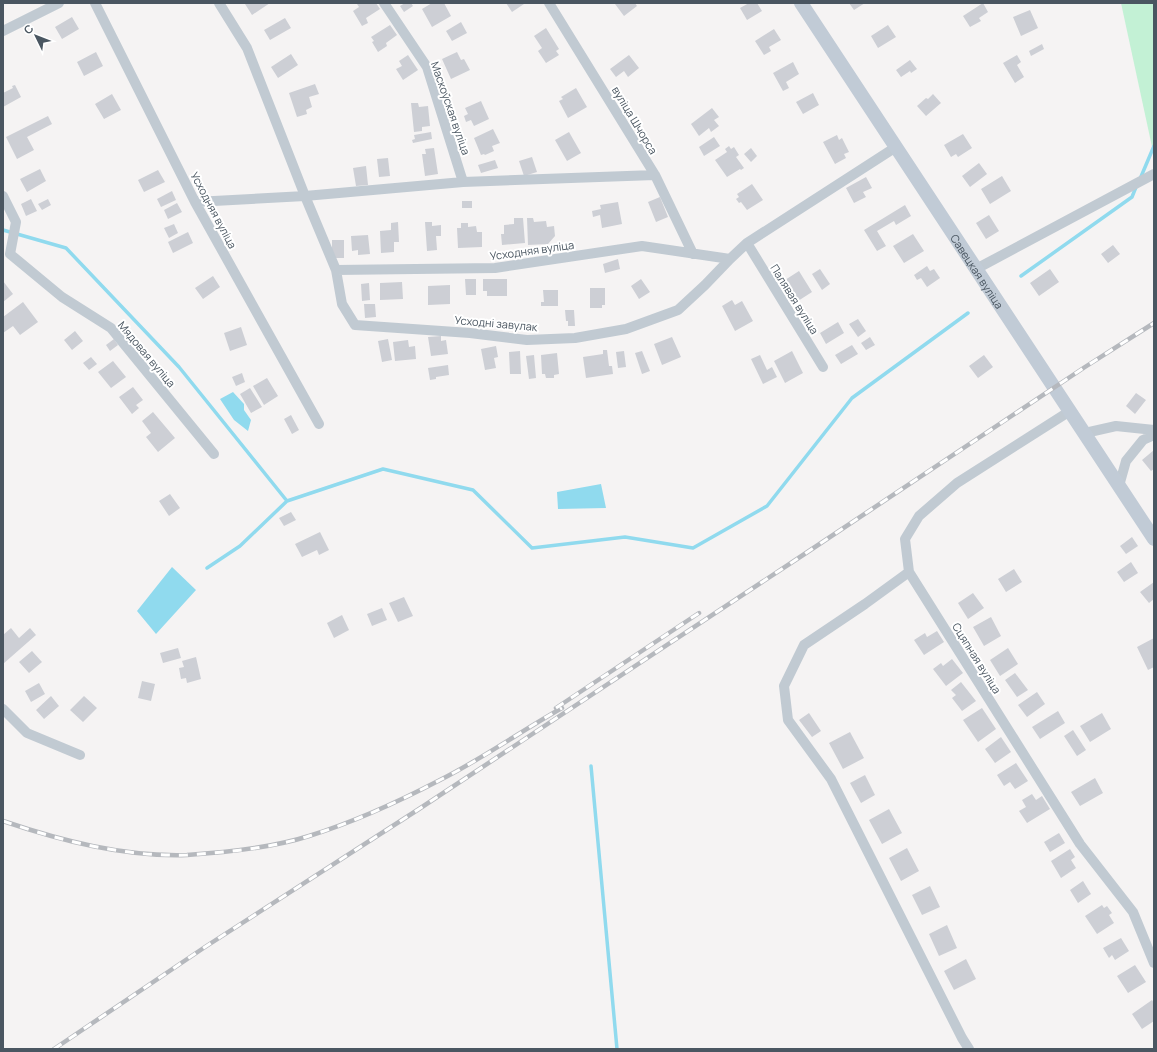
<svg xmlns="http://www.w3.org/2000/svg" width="1157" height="1052" font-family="Manrope,sans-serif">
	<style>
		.green { fill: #c3f1d5 }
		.water { fill: #90daee }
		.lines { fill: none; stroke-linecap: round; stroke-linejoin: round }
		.stream { stroke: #90daee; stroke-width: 3.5 }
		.building { fill: #cdcfd5 }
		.minor { stroke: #c1cad2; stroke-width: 10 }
		.secondary { stroke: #c1cbd6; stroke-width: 14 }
		.rail-casing { stroke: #b5b8bd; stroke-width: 4.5 }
		.rail { stroke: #fff; stroke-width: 3; stroke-dasharray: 9; stroke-linecap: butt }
		.labels { text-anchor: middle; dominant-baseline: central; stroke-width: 4; stroke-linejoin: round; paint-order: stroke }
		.street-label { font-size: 11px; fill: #4a5661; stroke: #fff }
	</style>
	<rect width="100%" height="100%" fill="#f5f3f3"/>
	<path class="green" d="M1121,3H1154V156Z"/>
	<path class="water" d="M233,392L244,404V410L251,420L248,431L234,420L220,399Z
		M601,484L606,508L558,509L557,492Z
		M172,567L196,590L156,634L137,611Z"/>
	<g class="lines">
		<path class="stream" d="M1140,179L1154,146
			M3,230L66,248L179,367L287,501
			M1021,276L1132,197L1136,187
			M207,568L240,546L287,501L383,469L473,490L532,548L625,537L693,548L767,506L852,398L968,313
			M591,766L617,1049"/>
	</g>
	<path class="building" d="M247,3H270L252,15L245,4Z
		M358,3H376L380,9L366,18L368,23L362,26L353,11L359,7L357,4Z
		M405,3H411L413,6L404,12L400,6Z
		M432,3H444L451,16L432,27L422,9Z
		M506,3H523L524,4L512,12Z
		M616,3H635L637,6L624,16L615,4Z
		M749,3H757L762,11L747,20L740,8Z
		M849,3H865L854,10Z
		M983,3L988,12L979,18L981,21L970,27L963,16Z
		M1030,10L1038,28L1021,36L1013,17Z
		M72,17L79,29L62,39L55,27Z
		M285,18L291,28L270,40L264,30Z
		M461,22L467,33L452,41L446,31Z
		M390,25L397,35L386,43L387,46L378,52L372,42L374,41L371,37Z
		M888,25L896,37L878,48L871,36Z
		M546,28L559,49L556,51L559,55L546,63L538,51L542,48L534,36Z
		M774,29L781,40L769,47L771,51L764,55L755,41Z
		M1042,44L1044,49L1031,56L1029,51Z
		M96,52L103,66L84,76L77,62Z
		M457,52L461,60L464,59L470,70L451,79L442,59Z
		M291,54L298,65L278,78L271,67Z
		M408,55L418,70L403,80L396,69L402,66L399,61Z
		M629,55L639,68L628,77L624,71L616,77L610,69Z
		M1017,55L1021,62L1017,65L1024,77L1015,83L1003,63Z
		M910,60L917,69L911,73L910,71L901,77L896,70Z
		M793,62L799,74L786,82L789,88L783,91L773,73Z
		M315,84L319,94L309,97L312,107L306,110L307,114L297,117L289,93Z
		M15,85L21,97L3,107V93L13,88L12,86Z
		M576,88L587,107L568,118L559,101L563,99L561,97Z
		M813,93L819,105L803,114L796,102Z
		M112,94L121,110L104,119L95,104Z
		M933,94L941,103L926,116L917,106L926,98L928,99Z
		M481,101L489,119L474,126L471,120L466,122L464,116L468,114L465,108Z
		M411,103H418L419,107L428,106L430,126L422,127V131L414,132Z
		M712,108L719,117L714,120L719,126L711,132L709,128L699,136L691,124Z
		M48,116L52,124L27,137L34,150L17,159L6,137Z
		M493,129L500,143L492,146L494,151L485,155L484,154L481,155L474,138Z
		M431,132L432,139L413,143L412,140L415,139L414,135Z
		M569,132L581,153L567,161L555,140Z
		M963,134L972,148L958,157L956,154L951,157L944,145Z
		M837,135L839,140L842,138L849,152L844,154L846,158L835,164L823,142Z
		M714,137L720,146L704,156L699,147Z
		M729,146L731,149L734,147L739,155L736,157L744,168L741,170L740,169L727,177L715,160L727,152L725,149Z
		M434,148L438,174L425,176L422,154H426L425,149Z
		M751,148L757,156L751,162L744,154Z
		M532,157L537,172L524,176L519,161Z
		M388,158L390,176L379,177L377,159Z
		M495,160L498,168L481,173L478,165Z
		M979,163L987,174L970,187L962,176Z
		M366,166L368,185L356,186L353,168Z
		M40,169L46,181L27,192L20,179Z
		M158,170L165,182L144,192L138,180Z
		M1002,176L1011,191L990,204L981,189Z
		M866,177L872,188L863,192L866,197L854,203L846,188Z
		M752,184L763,200L747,210L741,202L739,203L736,199L739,197L737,194Z
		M172,191L176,200L161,207L157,199Z
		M660,197L668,217L656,222L648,202Z
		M31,199L37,211L26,216L21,204Z
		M48,199L51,205L42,210L38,204Z
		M462,201H472V208H462Z
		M618,202L622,224L602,228L600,215L593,217L592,211L601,209L600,205Z
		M177,203L182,212L168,219L164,210Z
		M905,205L911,216L896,225L894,221L877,231L886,246L877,251L864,230Z
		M989,215L999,231L986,239L976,223Z
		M514,218H523L525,243L502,245L501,234H504V225L514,224Z
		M527,218H533L534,222L546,221L547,227L554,226L555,236L548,244L528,245Z
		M398,222L399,242H394V252L381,253L380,231L391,230V223Z
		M425,222H432V226L441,225V236H436L437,250L427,251Z
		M461,223H468V227L476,226L477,232H482V247L458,248L457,228H461Z
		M174,224L178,233L169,238L164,228Z
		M188,232L193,243L173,253L168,242Z
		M913,234L924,251L904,263L893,246Z
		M368,235L370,254L358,255V250L352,251L351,236Z
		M332,240H344V258H332Z
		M1113,245L1120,254L1108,263L1101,254Z
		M618,259L620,269L605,273L603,264Z
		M927,266L930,271L934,269L940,278L927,287L921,278L917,280L914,275Z
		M820,269L830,284L822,290L812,274Z
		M1050,269L1059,282L1039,296L1030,283Z
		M799,271L812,292L798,301L785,280Z
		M213,276L220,287L203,299L195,288Z
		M465,279H476V295H466Z
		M483,279H507V296H487V291H483Z
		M641,279L650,292L639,299L631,286Z
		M3,281L13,294L3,302Z
		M402,282L403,299L380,300V283Z
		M369,283L370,300L362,301L361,284Z
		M450,285V304L428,305V286Z
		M590,288H605V305H602V308H590Z
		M543,290H558V306H541V302H544Z
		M732,300L735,305L742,301L753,321L735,331L722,306Z
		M23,302L38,322L20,335L13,326L3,333V317Z
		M364,304H375L376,317L365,318Z
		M565,310H574L575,326H568V321H566Z
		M858,319L866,331L858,337L849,324Z
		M838,322L844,333L826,344L820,333Z
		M241,327L247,345L230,351L224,333Z
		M75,331L83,341L72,350L64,340Z
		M441,336V341L446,340L448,354L431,356L428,337Z
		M672,337L681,357L662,365L654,344Z
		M870,337L875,345L866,350L861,343Z
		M114,339L118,345L110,351L106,345Z
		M388,339L392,360L382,362L378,341Z
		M408,340L409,347L415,346L416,359L395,361L393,342Z
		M852,345L858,354L841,364L835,355Z
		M496,346L498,357L494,358L496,368L485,370L481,349Z
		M603,350H607L609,366H612L613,374L586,378L583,357L603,354Z
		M520,351L521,374H510L509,352Z
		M624,351L626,367L618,368L616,352Z
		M642,351L650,371L642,374L635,353Z
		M792,351L803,373L785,383L774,361Z
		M557,353L559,374L554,375V378H546L545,374H542L541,355Z
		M534,355L536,378L529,379L526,356Z
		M760,355L767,370L772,367L777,377L763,384L751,359Z
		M984,355L993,367L978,378L969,366Z
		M91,357L97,364L89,370L83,363Z
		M113,361L126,377L111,388L98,372Z
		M448,365L449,375L436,377V379L430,380L428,368Z
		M242,373L245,382L236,386L232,377Z
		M267,378L278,396L264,405L253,386Z
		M133,387L143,400L136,405L139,408L132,414L119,397Z
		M250,388L262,407L251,413L240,394Z
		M1136,393L1146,400L1135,414L1126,406Z
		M153,412L175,438L158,452L146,437L151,433L142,421Z
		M291,415L299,430L292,434L284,419Z
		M1154,450V469L1151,471L1142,460Z
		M170,494L180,508L169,516L159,501Z
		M291,512L296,520L284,526L279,518Z
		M320,532L329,550L319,555L317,550L302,557L295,544Z
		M1132,537L1138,546L1126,554L1120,546Z
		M1131,562L1138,573L1124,582L1117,572Z
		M1014,569L1022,582L1006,592L998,579Z
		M1154,582V599L1149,603L1140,592Z
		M973,593L984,608L968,619L958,603Z
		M404,597L413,616L398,622L389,603Z
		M382,608L387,620L372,626L367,614Z
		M342,615L349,630L334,638L327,623Z
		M991,617L1001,636L984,646L973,627Z
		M11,628L19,638L30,628L36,635L3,664V635Z
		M937,631L944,642L924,655L914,640L925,633L927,637Z
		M1154,638V667L1148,670L1137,647Z
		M178,648L181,658L163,663L160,653Z
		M1008,648L1018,664L1000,676L990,660Z
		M32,651L42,662L29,673L19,662Z
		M196,657L201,679L187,683L186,678L181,679L179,668L184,667L182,661Z
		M952,659L963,673L946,686L933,669L941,663L943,666Z
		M1015,673L1028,690L1017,697L1005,680Z
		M142,681L155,684L151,701L138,698Z
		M961,682L976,701L962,711L952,698L956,695L951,690Z
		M39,683L45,694L31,702L25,691Z
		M1037,692L1045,704L1027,717L1018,705Z
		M51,696L59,706L44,719L36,710Z
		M84,696L97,708L83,722L70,710Z
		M982,708L996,729L978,742L963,720Z
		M1058,711L1065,723L1040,739L1032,727Z
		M809,713L821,731L812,737L799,720Z
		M1102,713L1111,729L1090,742L1080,726Z
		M1073,730L1086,750L1077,756L1064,736Z
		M850,732L864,758L843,769L829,743Z
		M1001,737L1011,752L995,763L985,749Z
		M1016,763L1028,781L1015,789L1010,782L1004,786L997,775Z
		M865,775L875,795L861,803L850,783Z
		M1095,778L1103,793L1080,806L1071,792Z
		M1032,794L1036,800L1042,796L1050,809L1027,823L1019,811L1026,807L1022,800Z
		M889,809L902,833L882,844L869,820Z
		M1059,833L1065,843L1050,852L1044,842Z
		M907,848L919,871L901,881L889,858Z
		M1070,849L1075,857L1071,860L1076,868L1061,878L1051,861Z
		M1083,881L1091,894L1078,903L1070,890Z
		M930,886L940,907L922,915L912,895Z
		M1102,905L1104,908L1107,906L1112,913L1109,915L1114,923L1097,934L1085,916Z
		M947,925L957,948L939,956L929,934Z
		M1121,938L1129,951L1115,960L1112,955L1109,958L1103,948Z
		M966,959L976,979L954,990L944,971Z
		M1135,965L1146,982L1128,993L1117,976Z
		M1152,1000L1154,1003V1021L1142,1029L1132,1014Z"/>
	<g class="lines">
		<path class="minor" d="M95,3L195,202L319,424
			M219,3L247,48L305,196L336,270L342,304L355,325L470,333L527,340L575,338L626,329L678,310L705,285L730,259L747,243L896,147
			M384,3L427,67L463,182
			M549,3L655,175L693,254
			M3,31L59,3
			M3,196L16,222L10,254
			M195,202L305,196L463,182L655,175
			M747,243L823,367
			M10,254L62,297L111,328L214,454
			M976,269L1154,174
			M336,270L495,268L642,246L730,259
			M1070,411L957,483L919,516L905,539L909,572L1080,844L1133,912L1154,963
			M1085,433L1116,426L1154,430
			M1119,486L1126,461L1143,440L1154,435
			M909,572L865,604L804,645L784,686L788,720L831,779L962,1038L969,1049
			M3,709L27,733L80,755"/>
		<path class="secondary" id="s1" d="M801,3L1154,539"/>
		<defs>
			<path id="rail" d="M556,708L699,613
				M3,821C62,841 124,857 187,855C199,854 211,853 223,852C252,849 281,845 309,836C354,822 398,802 440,780C482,759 521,731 562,708
				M54,1049L205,947L419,809L803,555L1085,367L1154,323"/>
		</defs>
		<use href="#rail" class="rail-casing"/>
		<use href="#rail" class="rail"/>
	</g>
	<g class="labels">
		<g class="street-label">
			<text transform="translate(451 108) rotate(71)">Маскоўская вуліца</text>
			<text transform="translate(635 120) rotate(59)">вуліца Шчорса</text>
			<text transform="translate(214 210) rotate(62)">Усходняя вуліца</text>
			<text transform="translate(532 250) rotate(-8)">Усходняя вуліца</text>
			<text stroke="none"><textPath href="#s1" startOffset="321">Савецкая вуліца</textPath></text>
			<text transform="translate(795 299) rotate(58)">Палявая вуліца</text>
			<text transform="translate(496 323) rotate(5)">Усходні завулак</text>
			<text transform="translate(147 354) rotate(50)">Мядовая вуліца</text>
			<text transform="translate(977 658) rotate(58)">Сцяпная вуліца</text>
		</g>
	</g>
	<rect width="1157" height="1052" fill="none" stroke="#4a5661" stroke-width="8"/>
	<g transform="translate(36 36) rotate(313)" stroke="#ffffff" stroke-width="3" paint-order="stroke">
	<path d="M0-3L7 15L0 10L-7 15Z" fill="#4a5661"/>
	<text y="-6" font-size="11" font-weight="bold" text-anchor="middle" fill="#4a5661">С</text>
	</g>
</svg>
